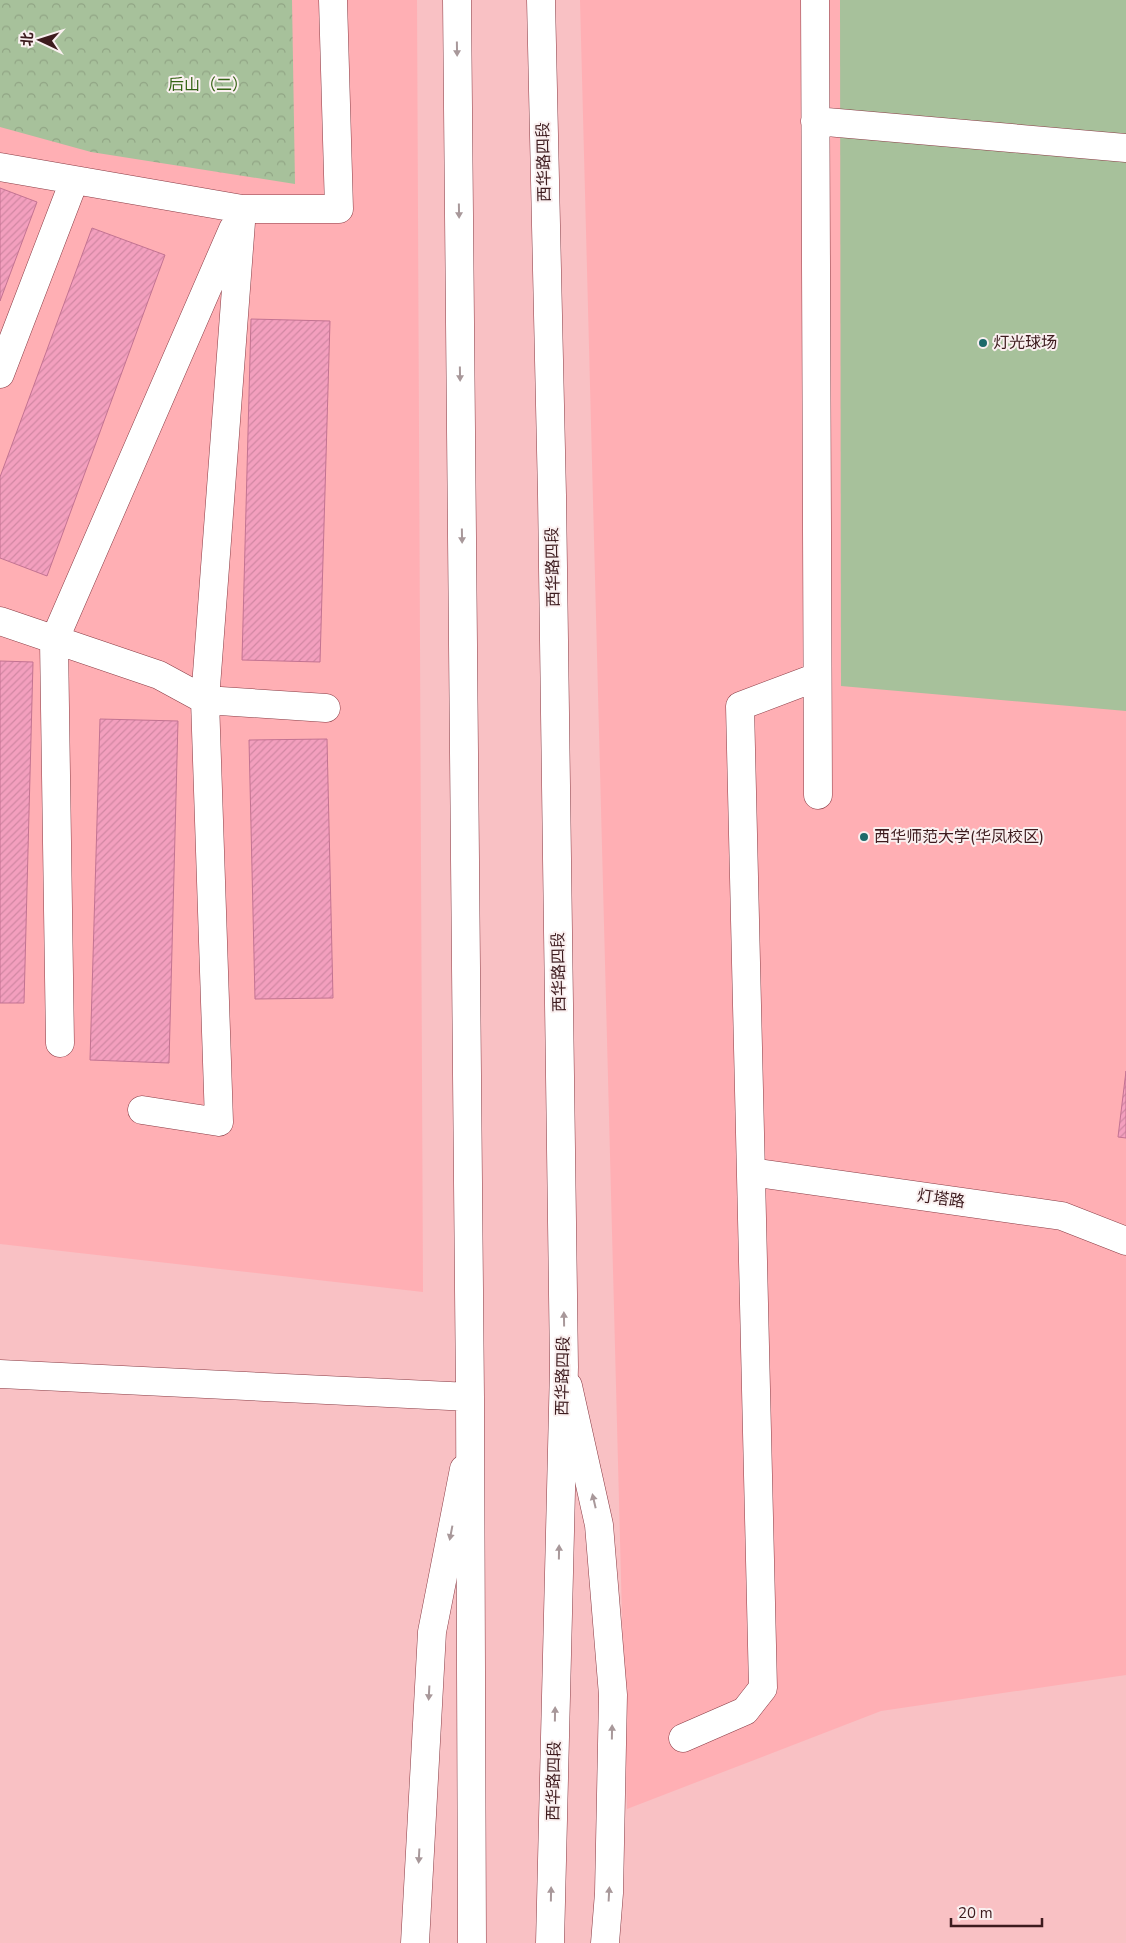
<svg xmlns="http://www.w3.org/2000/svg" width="1126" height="1943" font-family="'Nunito Sans','Noto Sans SC',sans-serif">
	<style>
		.built { fill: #ffafb4 }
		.forest { fill: url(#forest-crowns) }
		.park { fill: #a7c19b }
		.building { fill: url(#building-hatch); stroke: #c37392 }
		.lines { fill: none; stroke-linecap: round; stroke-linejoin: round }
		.minor-casing { stroke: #893b44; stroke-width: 29 }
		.major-casing { stroke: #893b44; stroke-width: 29 }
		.minor { stroke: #fff; stroke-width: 28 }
		.major { stroke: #fff; stroke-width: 28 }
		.oneway { fill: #a8989a }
		.poi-dot { fill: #1d6a6a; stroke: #faf0f0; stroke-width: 2 }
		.labels { text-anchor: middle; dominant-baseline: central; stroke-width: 4; stroke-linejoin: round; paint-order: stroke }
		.park-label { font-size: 16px; fill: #346313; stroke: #faf0f0 }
		.street-label { font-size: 16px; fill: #3d1b1e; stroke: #faf0f0 }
		.poi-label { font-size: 16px; fill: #3d1b1e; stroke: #faf0f0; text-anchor: start }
	</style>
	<defs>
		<pattern id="forest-crowns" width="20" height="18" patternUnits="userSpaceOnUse" patternTransform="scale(1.25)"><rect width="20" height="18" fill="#a7c19b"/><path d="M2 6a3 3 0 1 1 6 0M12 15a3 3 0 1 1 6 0" fill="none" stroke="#91a585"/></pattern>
		<pattern id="building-hatch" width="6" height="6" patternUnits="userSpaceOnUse" patternTransform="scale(1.25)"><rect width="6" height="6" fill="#f39fbe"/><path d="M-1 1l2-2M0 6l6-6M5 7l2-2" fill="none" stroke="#d188a3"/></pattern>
	</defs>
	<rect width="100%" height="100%" fill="#f9c1c4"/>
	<path class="built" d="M0,0H417L423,1292L0,1244Z
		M580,0H1126V1675L881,1711L627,1809Z"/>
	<path class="forest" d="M0,0H292L295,184L91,152L0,127Z"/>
	<path class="park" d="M840,0H1126V711L841,686Z"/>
	<path class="building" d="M0,188L37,202L0,301Z
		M92,228L165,255L47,576L0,558V477Z
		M251,319L330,321L320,662L242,660Z
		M0,661L33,662L24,1003H0Z
		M100,719L178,721L169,1063L90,1060Z
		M327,739L333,998L255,999L249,740Z
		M1126,1071V1138L1118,1137Z"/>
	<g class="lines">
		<defs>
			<path id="minor" d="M815,0L818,795
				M815,121L1126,148
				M0,167L242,209H339L333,0
				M0,374L74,181
				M0,621L159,675L205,700L326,708
				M60,1043L54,641L233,229
				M142,1110L219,1122L205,700L242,209
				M751,1172L1062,1216L1126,1241
				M568,1386L599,1525L613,1695L609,1893L605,1943
				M683,1738L745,1711L763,1688L740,706L817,677
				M415,1943L432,1632L464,1469"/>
			<path id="major" d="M457,0L470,1397L472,1943
				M541,0L552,495L564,1367L550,1943
				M0,1374L470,1397"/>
		</defs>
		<use href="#minor" class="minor-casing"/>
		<use href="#major" class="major-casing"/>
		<use href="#minor" class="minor"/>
		<use href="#major" class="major"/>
	</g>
	<defs><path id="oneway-solid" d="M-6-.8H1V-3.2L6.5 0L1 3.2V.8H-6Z" transform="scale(1.25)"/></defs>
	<g class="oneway">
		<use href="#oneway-solid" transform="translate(457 49) rotate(89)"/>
		<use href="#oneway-solid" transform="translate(459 211) rotate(89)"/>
		<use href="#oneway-solid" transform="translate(460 374) rotate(89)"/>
		<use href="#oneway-solid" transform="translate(462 536) rotate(89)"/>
		<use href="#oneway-solid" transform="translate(564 1319) rotate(-91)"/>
		<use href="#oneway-solid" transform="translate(594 1501) rotate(-103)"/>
		<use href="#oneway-solid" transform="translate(451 1533) rotate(101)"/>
		<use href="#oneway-solid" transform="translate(559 1552) rotate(-89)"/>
		<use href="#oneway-solid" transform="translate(429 1693) rotate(93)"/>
		<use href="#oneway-solid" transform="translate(555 1714) rotate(-89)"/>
		<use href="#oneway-solid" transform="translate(612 1732) rotate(-89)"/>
		<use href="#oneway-solid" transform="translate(419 1856) rotate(93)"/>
		<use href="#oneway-solid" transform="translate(551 1894) rotate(-89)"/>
		<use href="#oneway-solid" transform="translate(609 1894) rotate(-87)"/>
	</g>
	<g class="poi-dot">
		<circle cx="983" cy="343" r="5"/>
		<circle cx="864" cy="837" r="5"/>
	</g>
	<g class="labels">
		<g class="park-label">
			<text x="208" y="85">后山（二）</text>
		</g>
		<g class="street-label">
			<text transform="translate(544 162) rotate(-91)">西华路四段</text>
			<text transform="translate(553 567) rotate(-91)">西华路四段</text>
			<text transform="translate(559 972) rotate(-91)">西华路四段</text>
			<text transform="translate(941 1199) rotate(8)">灯塔路</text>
			<text transform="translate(563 1376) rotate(-89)">西华路四段</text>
			<text transform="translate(554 1781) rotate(-89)">西华路四段</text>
		</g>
		<g class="poi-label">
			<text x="993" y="343">灯光球场</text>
			<text x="874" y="837">西华师范大学(华凤校区)</text>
		</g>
	</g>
	<g transform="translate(40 40) rotate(274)" stroke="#faf0f0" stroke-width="4" paint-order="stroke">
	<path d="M0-4L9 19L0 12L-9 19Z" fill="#3d1b1e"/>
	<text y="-8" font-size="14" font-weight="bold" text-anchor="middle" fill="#3d1b1e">北</text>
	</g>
	<path d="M951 1918v8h91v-8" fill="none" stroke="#3d1b1e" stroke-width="2.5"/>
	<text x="958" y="1918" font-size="15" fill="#3d1b1e" stroke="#faf0f0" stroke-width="4" paint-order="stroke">20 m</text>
</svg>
